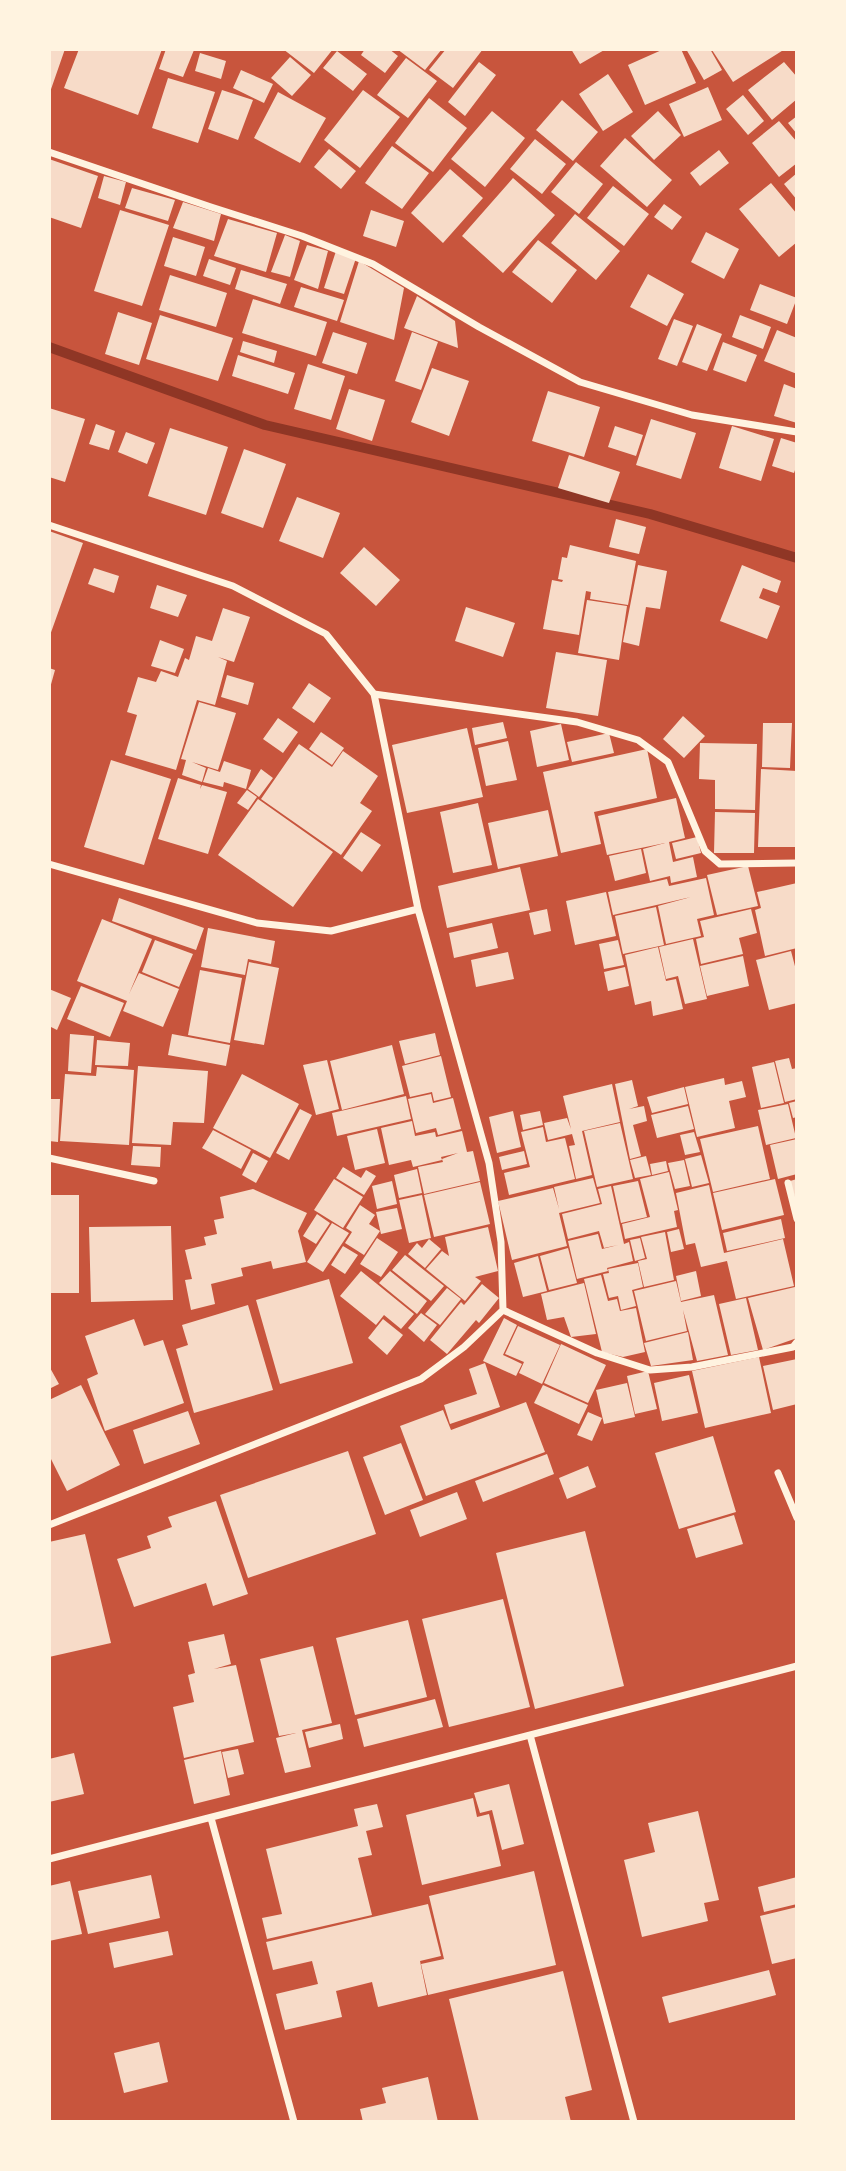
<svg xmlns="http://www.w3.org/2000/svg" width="846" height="2171" font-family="Figtree,sans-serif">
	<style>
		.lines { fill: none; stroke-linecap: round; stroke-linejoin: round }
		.stream { stroke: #8f3625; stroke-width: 10 }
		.building { fill: #f7dbc8 }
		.minor { stroke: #fff3e0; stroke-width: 7 }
	</style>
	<rect width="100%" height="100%" fill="#c8553d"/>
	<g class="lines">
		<path class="stream" d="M49,347L265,425L650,514L797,558"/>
	</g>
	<path class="building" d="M49,49H65L49,95Z
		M79,49H162L138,115L64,88Z
		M166,49L194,50L183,77L159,69Z
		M283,49H333L314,73Z
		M365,49H389L398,56L385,73L361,55Z
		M397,49H442L425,70Z
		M446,49H483L453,88L429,70Z
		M571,49H606L580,64Z
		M664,49H681L696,83L645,105L628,65Z
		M686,49H710L722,70L704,80Z
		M714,49H785L733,82L712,50Z
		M337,51L367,74L353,91L323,68Z
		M200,53L226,61L221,79L195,71Z
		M290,57L311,75L292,96L271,78Z
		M406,58L437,81L408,118L377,95Z
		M479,62L496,75L465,116L448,102Z
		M784,62L797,77V99L772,120L748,90Z
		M241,70L273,84L264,103L233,88Z
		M608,74L633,112L603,131L579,94Z
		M168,78L215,92L198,143L152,128Z
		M708,87L722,120L684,137L669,104Z
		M222,90L253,100L238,140L208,129Z
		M363,90L400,117L360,168L324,140Z
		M278,92L326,118L300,163L254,138Z
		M743,95L764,121L748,135L726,109Z
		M429,98L467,128L433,172L395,143Z
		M562,100L598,132L573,161L536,130Z
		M492,111L525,138L485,187L451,159Z
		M658,111L681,135L654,160L631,136Z
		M797,116V134L788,123Z
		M779,121L797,142V163L779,177L752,143Z
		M625,138L672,180L647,207L600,166Z
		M535,139L566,164L542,194L510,169Z
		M392,146L429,173L402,209L365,183Z
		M329,149L356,171L341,189L314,167Z
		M719,150L729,163L700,186L690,173Z
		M49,159L98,176L81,228L49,217Z
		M576,162L603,184L579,214L551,192Z
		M450,169L483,198L443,243L411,213Z
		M797,173V200L784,184Z
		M104,176L126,182L120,205L98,198Z
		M513,178L555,215L503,273L462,236Z
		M771,183L797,214V242L779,257L739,209Z
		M613,186L649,214L624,246L587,218Z
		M132,188L175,200L168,221L125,208Z
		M183,202L221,214L214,241L173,228Z
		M664,204L682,217L672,230L654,217Z
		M120,210L169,225L142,306L94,291Z
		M371,210L404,221L396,247L363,236Z
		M575,214L620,251L596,280L551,243Z
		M228,219L277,233L266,272L214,256Z
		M706,232L739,249L724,279L691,262Z
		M285,235L300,241L290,277L271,272Z
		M173,237L205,247L196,276L164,266Z
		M538,240L577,270L552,303L512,272Z
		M307,245L328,251L318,289L294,280Z
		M336,251L356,258L344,294L324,288Z
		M209,259L236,268L230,285L203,276Z
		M359,261L404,288L394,340L340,322Z
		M241,270L287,284L280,304L235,289Z
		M648,274L684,294L667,326L630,307Z
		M170,275L227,293L216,327L159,310Z
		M760,284L797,298L787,324L750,310Z
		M301,287L344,300L337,321L294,307Z
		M417,296L455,321L458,348L404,328Z
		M253,299L327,322L316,356L242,333Z
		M118,312L152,323L139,365L105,354Z
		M160,315L233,338L218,381L146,359Z
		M740,315L771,327L763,349L732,337Z
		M674,319L693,326L677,366L658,359Z
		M697,324L722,334L707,371L682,362Z
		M777,330L797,338V374L764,361Z
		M333,332L367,343L357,374L322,363Z
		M412,332L438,342L421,390L395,381Z
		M243,341L277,351L274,363L240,352Z
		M723,342L757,355L746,382L713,370Z
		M238,355L295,373L288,394L232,376Z
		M308,364L345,376L331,420L294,409Z
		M432,368L469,381L449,436L411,422Z
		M784,384L797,389V423L774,416Z
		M349,389L385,400L372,441L336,429Z
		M548,391L600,407L584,457L532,441Z
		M49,408L85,419L65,482L49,477Z
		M651,419L696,433L681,479L636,465Z
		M96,424L115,431L109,450L89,444Z
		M615,426L643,435L636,456L608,447Z
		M732,426L774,439L761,481L719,468Z
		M170,428L228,447L206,515L148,496Z
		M126,432L155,443L147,464L118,452Z
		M781,438L797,443V464L794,473L772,466Z
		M244,449L286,464L263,528L221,513Z
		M569,455L620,472L609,503L558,488Z
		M297,497L340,513L323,558L279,541Z
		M616,519L646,527L639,554L609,547Z
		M49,531L83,543L49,638Z
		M570,545L636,561L628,605L590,599L591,592L586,591L579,635L543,629L552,580L562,582L563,580L558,579L562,557L567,558Z
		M364,547L400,580L376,606L340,573Z
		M638,565L667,571L660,609L646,607L639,646L623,642Z
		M742,565L781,581L777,593L763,588L759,598L780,606L767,639L720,621Z
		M94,568L119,576L114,593L88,584Z
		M157,585L187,595L178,617L150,608Z
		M587,600L627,606L619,660L578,653Z
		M466,607L515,623L503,657L455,641Z
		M223,608L250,617L234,662L218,657L227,661L215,705L197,700L176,770L125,755L137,715L127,712L138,677L156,682L161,671L178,677L185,658L189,660L196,636L212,641Z
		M160,640L184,649L175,673L151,666Z
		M556,652L607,660L598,716L546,708Z
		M49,668L55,670L50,688H49Z
		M227,675L254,683L248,705L221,697Z
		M309,683L331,698L314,723L292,708Z
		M199,702L236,713L218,770L192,762L206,768L202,782L182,775L186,760L181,759Z
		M683,716L705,736L684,758L663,739Z
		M278,718L298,732L283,753L263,739Z
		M503,722L507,738L475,745L472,728Z
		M763,723H792L790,768L762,767Z
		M561,724L569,760L537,767L530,731Z
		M467,728L483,797L407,813L392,745Z
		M321,732L344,748L332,765L309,749Z
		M609,733L614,753L572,762L567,742Z
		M508,741L517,780L486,786L478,748Z
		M700,743L757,744L755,810L715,809V780L699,779Z
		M299,744L332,767L343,751L378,776L360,803L372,811L341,855L261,799Z
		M647,749L657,798L594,812L601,844L561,853L543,772Z
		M111,760L171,779L144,865L84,847Z
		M224,761L251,770L246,789L224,782L223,787L203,782L208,768L220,772Z
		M261,769L273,778L259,797L248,789Z
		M761,769L797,771L796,847H758Z
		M178,778L201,785L200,789L202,785L227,792L208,854L158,839Z
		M247,790L257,797L248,810L237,803Z
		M676,798L685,838L669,842L673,862L693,857L697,877L671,883L670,876L650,881L643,849L665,843L607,855L598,816Z
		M258,799L333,852L293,907L218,855Z
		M478,803L492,865L453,873L440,812Z
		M548,810L558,856L498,869L488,823Z
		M715,812L755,813L754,853H714Z
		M361,832L381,845L362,872L343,858Z
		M697,837L701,853L676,859L672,843Z
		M641,849L646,873L615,881L609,856Z
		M748,866L758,906L717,915L707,875Z
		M520,867L530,910L447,928L438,886Z
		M706,878L714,915L697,919L701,936L666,944L658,906L691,897L613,915L608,892L667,879L669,886Z
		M797,883V948L765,956L755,910L761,908L757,892Z
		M606,892L616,936L575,945L566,901Z
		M119,898L204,928L196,950L112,921Z
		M656,907L664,945L623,954L615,916Z
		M547,909L551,931L534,935L529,913Z
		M751,909L757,933L739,938L743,954L701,964L696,939L704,937L700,921Z
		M102,919L152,939L129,994L139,973L179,989L163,1027L123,1011L127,1001L77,981Z
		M492,923L498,948L454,958L449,933Z
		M208,928L275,941L271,964L248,959L245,975L201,967Z
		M693,939L707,999L685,1004L678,976L666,979L659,947Z
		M155,940L193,954L179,987L142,972Z
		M618,940L624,965L604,969L599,944Z
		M658,947L666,981L676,979L683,1009L653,1016L651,1001L635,1005L625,955Z
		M791,951L797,974V1003L769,1010L756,960Z
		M508,952L514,979L476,987L471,960Z
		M743,956L749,986L707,996L700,966Z
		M249,962L279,968L264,1045L234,1040Z
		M625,967L629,986L608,991L604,972Z
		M200,970L242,978L230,1043L188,1035Z
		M81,986L124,1003L110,1037L67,1019Z
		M49,989L71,998L57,1030L49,1026Z
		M435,1033L440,1055L405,1064L399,1041Z
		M70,1034L94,1036L91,1073L68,1071Z
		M172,1034L230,1045L226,1066L168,1055Z
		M97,1040L130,1043L128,1066L95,1065Z
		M392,1045L404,1094L342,1110L330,1061Z
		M441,1056L451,1097L434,1101L432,1092L410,1097L402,1066Z
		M789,1058L792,1069L797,1068V1099L785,1102L775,1061Z
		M327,1060L339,1109L316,1115L303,1065Z
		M774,1062L784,1103L761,1108L752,1067Z
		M138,1066L208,1071L204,1123L173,1122L171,1145L132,1143Z
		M97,1067L134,1070L129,1145L60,1141L65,1074L96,1076Z
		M242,1074L299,1104L270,1158L213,1128Z
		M724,1078L725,1085L742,1081L746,1097L729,1101L735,1128L697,1137L685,1087Z
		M632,1080L638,1106L629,1109L644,1106L647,1121L633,1125L641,1156L630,1159L615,1084Z
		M612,1084L620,1122L582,1131L592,1175L576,1179L569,1146L575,1145L572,1134L548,1140L544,1123L567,1118L571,1129L563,1096Z
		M684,1087L688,1104L652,1113L647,1097Z
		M431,1094L433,1103L453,1098L461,1129L438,1135L436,1128L416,1133L408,1099Z
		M406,1096L411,1119L337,1136L332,1113Z
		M49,1099H60L58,1142L49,1141Z
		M797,1101V1117L793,1118L789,1103Z
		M788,1104L796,1138L766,1145L758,1110Z
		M688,1106L694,1129L657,1138L651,1115Z
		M300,1109L312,1115L289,1160L276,1153Z
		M513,1111L521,1147L497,1153L489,1117Z
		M540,1111L543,1125L523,1130L520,1115Z
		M412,1121L415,1136L435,1132L436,1137L462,1131L467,1152L473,1151L480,1181L424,1194L418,1167L443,1162L442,1159L458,1153L441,1157L442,1160L413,1167L411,1160L389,1165L381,1128Z
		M620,1123L633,1179L597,1187L584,1131Z
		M758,1126L770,1179L713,1192L700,1139Z
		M543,1127L546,1142L565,1138L575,1179L509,1195L504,1173L530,1167L521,1132Z
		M377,1129L385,1163L355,1170L347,1136Z
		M213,1130L251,1150L241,1169L202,1148Z
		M694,1132L700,1152L685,1155L680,1135Z
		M797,1139V1174L778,1179L770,1145Z
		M133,1146L161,1147L160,1167L131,1165Z
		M524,1151L527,1164L502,1170L499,1157Z
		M253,1153L268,1161L256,1183L242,1175Z
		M701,1155L709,1183L692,1187L685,1159Z
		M646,1156L651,1175L635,1178L630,1160Z
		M684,1160L690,1186L675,1189L668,1163Z
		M666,1161L668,1171L652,1175L650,1164Z
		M343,1167L361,1178L366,1170L376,1176L364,1195L336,1178Z
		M417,1169L422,1193L399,1198L394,1175Z
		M669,1172L678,1210L674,1211L677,1227L625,1239L622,1224L650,1217L640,1179Z
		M593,1178L600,1203L559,1213L567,1246L512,1260L498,1201L553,1188L559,1209L554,1187Z
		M334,1179L363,1197L343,1228L314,1210Z
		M775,1179L784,1215L722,1230L713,1193Z
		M797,1179V1206L790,1181Z
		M392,1181L397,1204L377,1209L372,1186Z
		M638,1181L647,1217L621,1223L613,1186Z
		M480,1182L490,1224L434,1237L424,1195Z
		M709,1185L724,1253L783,1239L794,1286L736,1299L727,1261L701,1267L695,1243L686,1245L676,1193Z
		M611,1186L624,1244L629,1242L633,1261L607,1268L608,1271L577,1279L568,1241L598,1234L602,1249L618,1245L604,1248L599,1231L568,1239L562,1214L602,1204L598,1189Z
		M253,1189L307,1213L298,1231L306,1262L273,1269L271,1261L241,1268L243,1276L211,1284L215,1304L191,1310L185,1280L192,1279L185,1250L206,1245L204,1237L217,1234L214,1220L224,1218L220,1197Z
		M49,1195H79V1293H49Z
		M422,1195L431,1238L409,1243L399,1200Z
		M360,1205L375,1215L369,1224L380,1231L364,1255L345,1243L352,1232L346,1228Z
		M397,1208L402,1229L381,1234L376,1212Z
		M317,1214L330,1223L316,1244L303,1236Z
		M781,1219L785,1238L727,1251L723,1233Z
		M332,1223L349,1233L323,1272L307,1262Z
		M171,1226L173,1300L91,1302L89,1227Z
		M488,1227L498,1271L475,1277L481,1281L465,1301L426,1269L442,1251L449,1256L445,1237Z
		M679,1229L684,1249L671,1252L667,1232Z
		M665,1232L674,1280L644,1287L638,1261L647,1259L641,1237Z
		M377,1238L398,1252L381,1277L360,1264Z
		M640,1238L645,1258L635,1261L630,1240Z
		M429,1239L441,1249L425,1268L408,1254L417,1243L422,1248Z
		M343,1246L358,1255L345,1274L331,1265Z
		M568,1248L577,1283L549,1290L540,1256Z
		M405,1255L444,1286L431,1301L392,1270Z
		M538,1256L547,1291L523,1297L514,1263Z
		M638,1263L643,1287L632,1290L636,1306L621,1310L618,1296L609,1298L603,1274L609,1273L608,1269Z
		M361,1271L414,1314L401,1329L384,1315L376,1325L340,1296Z
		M390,1271L427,1301L417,1314L379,1283Z
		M696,1271L701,1296L681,1301L676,1276Z
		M601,1275L608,1301L617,1299L620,1311L636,1308L645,1352L623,1357L602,1352L584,1279Z
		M329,1279L353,1363L280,1384L256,1300Z
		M676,1281L681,1302L714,1295L728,1355L697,1361L683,1310L687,1331L646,1341L634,1291Z
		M584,1283L596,1334L571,1337L564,1317L547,1320L541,1294Z
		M482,1284L499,1298L479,1323L476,1320L447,1354L430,1340L461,1302L464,1305Z
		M795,1287L797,1338L763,1350L748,1298Z
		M447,1288L461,1299L440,1325L425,1314Z
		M746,1298L758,1350L731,1355L719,1304Z
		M248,1305L273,1390L194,1413L176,1349L188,1345L182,1325Z
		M421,1313L437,1325L424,1342L408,1328Z
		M504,1318L517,1325L503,1355L522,1364L516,1376L483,1361Z
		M134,1319L144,1346L163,1340L184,1403L105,1431L87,1379L98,1374L85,1336Z
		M383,1319L403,1335L387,1355L368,1338Z
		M518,1326L560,1345L542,1384L519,1373L524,1362L505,1354Z
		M688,1332L693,1360L651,1366L644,1343Z
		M561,1344L606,1365L588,1403L544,1383Z
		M759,1357L771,1413L705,1428L692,1371Z
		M797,1359V1404L773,1410L763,1366Z
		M485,1363L500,1407L450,1424L444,1405L477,1394L469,1369Z
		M49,1366L59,1384L49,1389Z
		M648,1371L657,1409L635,1414L627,1376Z
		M689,1375L698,1413L662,1421L654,1383Z
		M627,1383L635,1417L604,1424L596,1390Z
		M81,1385L120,1465L67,1491L49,1455V1400Z
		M543,1385L588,1405L579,1424L534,1403Z
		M526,1402L545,1452L426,1496L400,1426L443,1410L451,1430Z
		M188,1411L200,1444L144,1464L133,1430Z
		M588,1412L602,1418L592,1441L577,1435Z
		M713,1436L736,1512L679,1529L655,1453Z
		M401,1443L423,1500L385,1515L363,1457Z
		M348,1451L376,1534L248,1578L220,1495Z
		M547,1454L554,1474L483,1502L475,1481Z
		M588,1466L596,1487L567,1499L559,1478Z
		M457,1492L467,1519L420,1537L410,1510Z
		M216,1501L248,1594L213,1606L206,1583L134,1607L117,1559L151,1548L147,1536L172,1527L168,1517Z
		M734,1515L743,1544L696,1558L687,1529Z
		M585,1531L624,1686L535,1709L496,1553Z
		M85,1534L111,1643L49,1657V1542Z
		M503,1599L530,1707L449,1727L422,1619Z
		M408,1620L427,1697L355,1715L336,1638Z
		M224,1634L231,1664L214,1669L236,1665L254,1742L184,1758L173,1707L194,1702L188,1675L195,1673L188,1642Z
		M313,1646L332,1723L302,1730L311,1767L285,1773L276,1738L296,1733L279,1736L260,1659Z
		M435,1699L443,1727L364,1747L357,1719Z
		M340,1724L343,1739L309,1748L305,1732Z
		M238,1749L244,1774L228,1778L222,1752Z
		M221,1751L230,1795L194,1804L184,1760Z
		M74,1753L84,1794L49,1802V1759Z
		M509,1784L524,1844L502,1850L492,1810L480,1813L474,1793Z
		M473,1798L477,1817L489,1814L501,1866L422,1885L406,1815Z
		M377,1804L383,1827L366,1831L372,1855L358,1858L372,1915L267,1939L262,1918L282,1914L266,1849L358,1826L354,1809Z
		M698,1811L719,1900L704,1903L708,1921L642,1937L624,1860L655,1852L648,1823Z
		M534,1871L556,1965L428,1995L421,1964L444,1959L429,1896Z
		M151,1875L160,1918L88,1934L78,1891Z
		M797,1877V1904L764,1912L758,1887Z
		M70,1881L82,1934L49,1941V1886Z
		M428,1904L441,1956L420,1961L427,1995L378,2007L372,1982L336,1991L342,2017L285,2030L276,1994L318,1984L312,1961L273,1970L266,1942Z
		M797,1907V1958L772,1964L760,1916Z
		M168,1931L173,1955L114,1968L109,1943Z
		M769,1970L776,1995L669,2023L662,1997Z
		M563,1971L592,2090L565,2097L571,2122H479L449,1999Z
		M159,2042L168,2082L124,2093L114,2053Z
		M428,2077L438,2122H363L360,2109L386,2103L382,2088Z"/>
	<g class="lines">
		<path class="minor" d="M49,152L211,207L302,236L373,264L479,327L580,382L692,415L797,432
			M49,525L233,586L326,634L374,694L418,909L489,1163L501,1242L503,1310
			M374,694L577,722L638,740L668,762L705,851L720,864L797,863
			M49,864L257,923L331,931L418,909
			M49,1158L154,1181
			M788,1183L797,1219
			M503,1310L597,1353L650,1370L692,1367L793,1347L797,1342
			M778,1473L797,1518
			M49,1525L421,1379L464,1347L503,1310
			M530,1735L634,2122
			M211,1818L294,2122
			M49,1859L797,1666"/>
	</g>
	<rect width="846" height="2171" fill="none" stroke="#fff3e0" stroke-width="102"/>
</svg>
